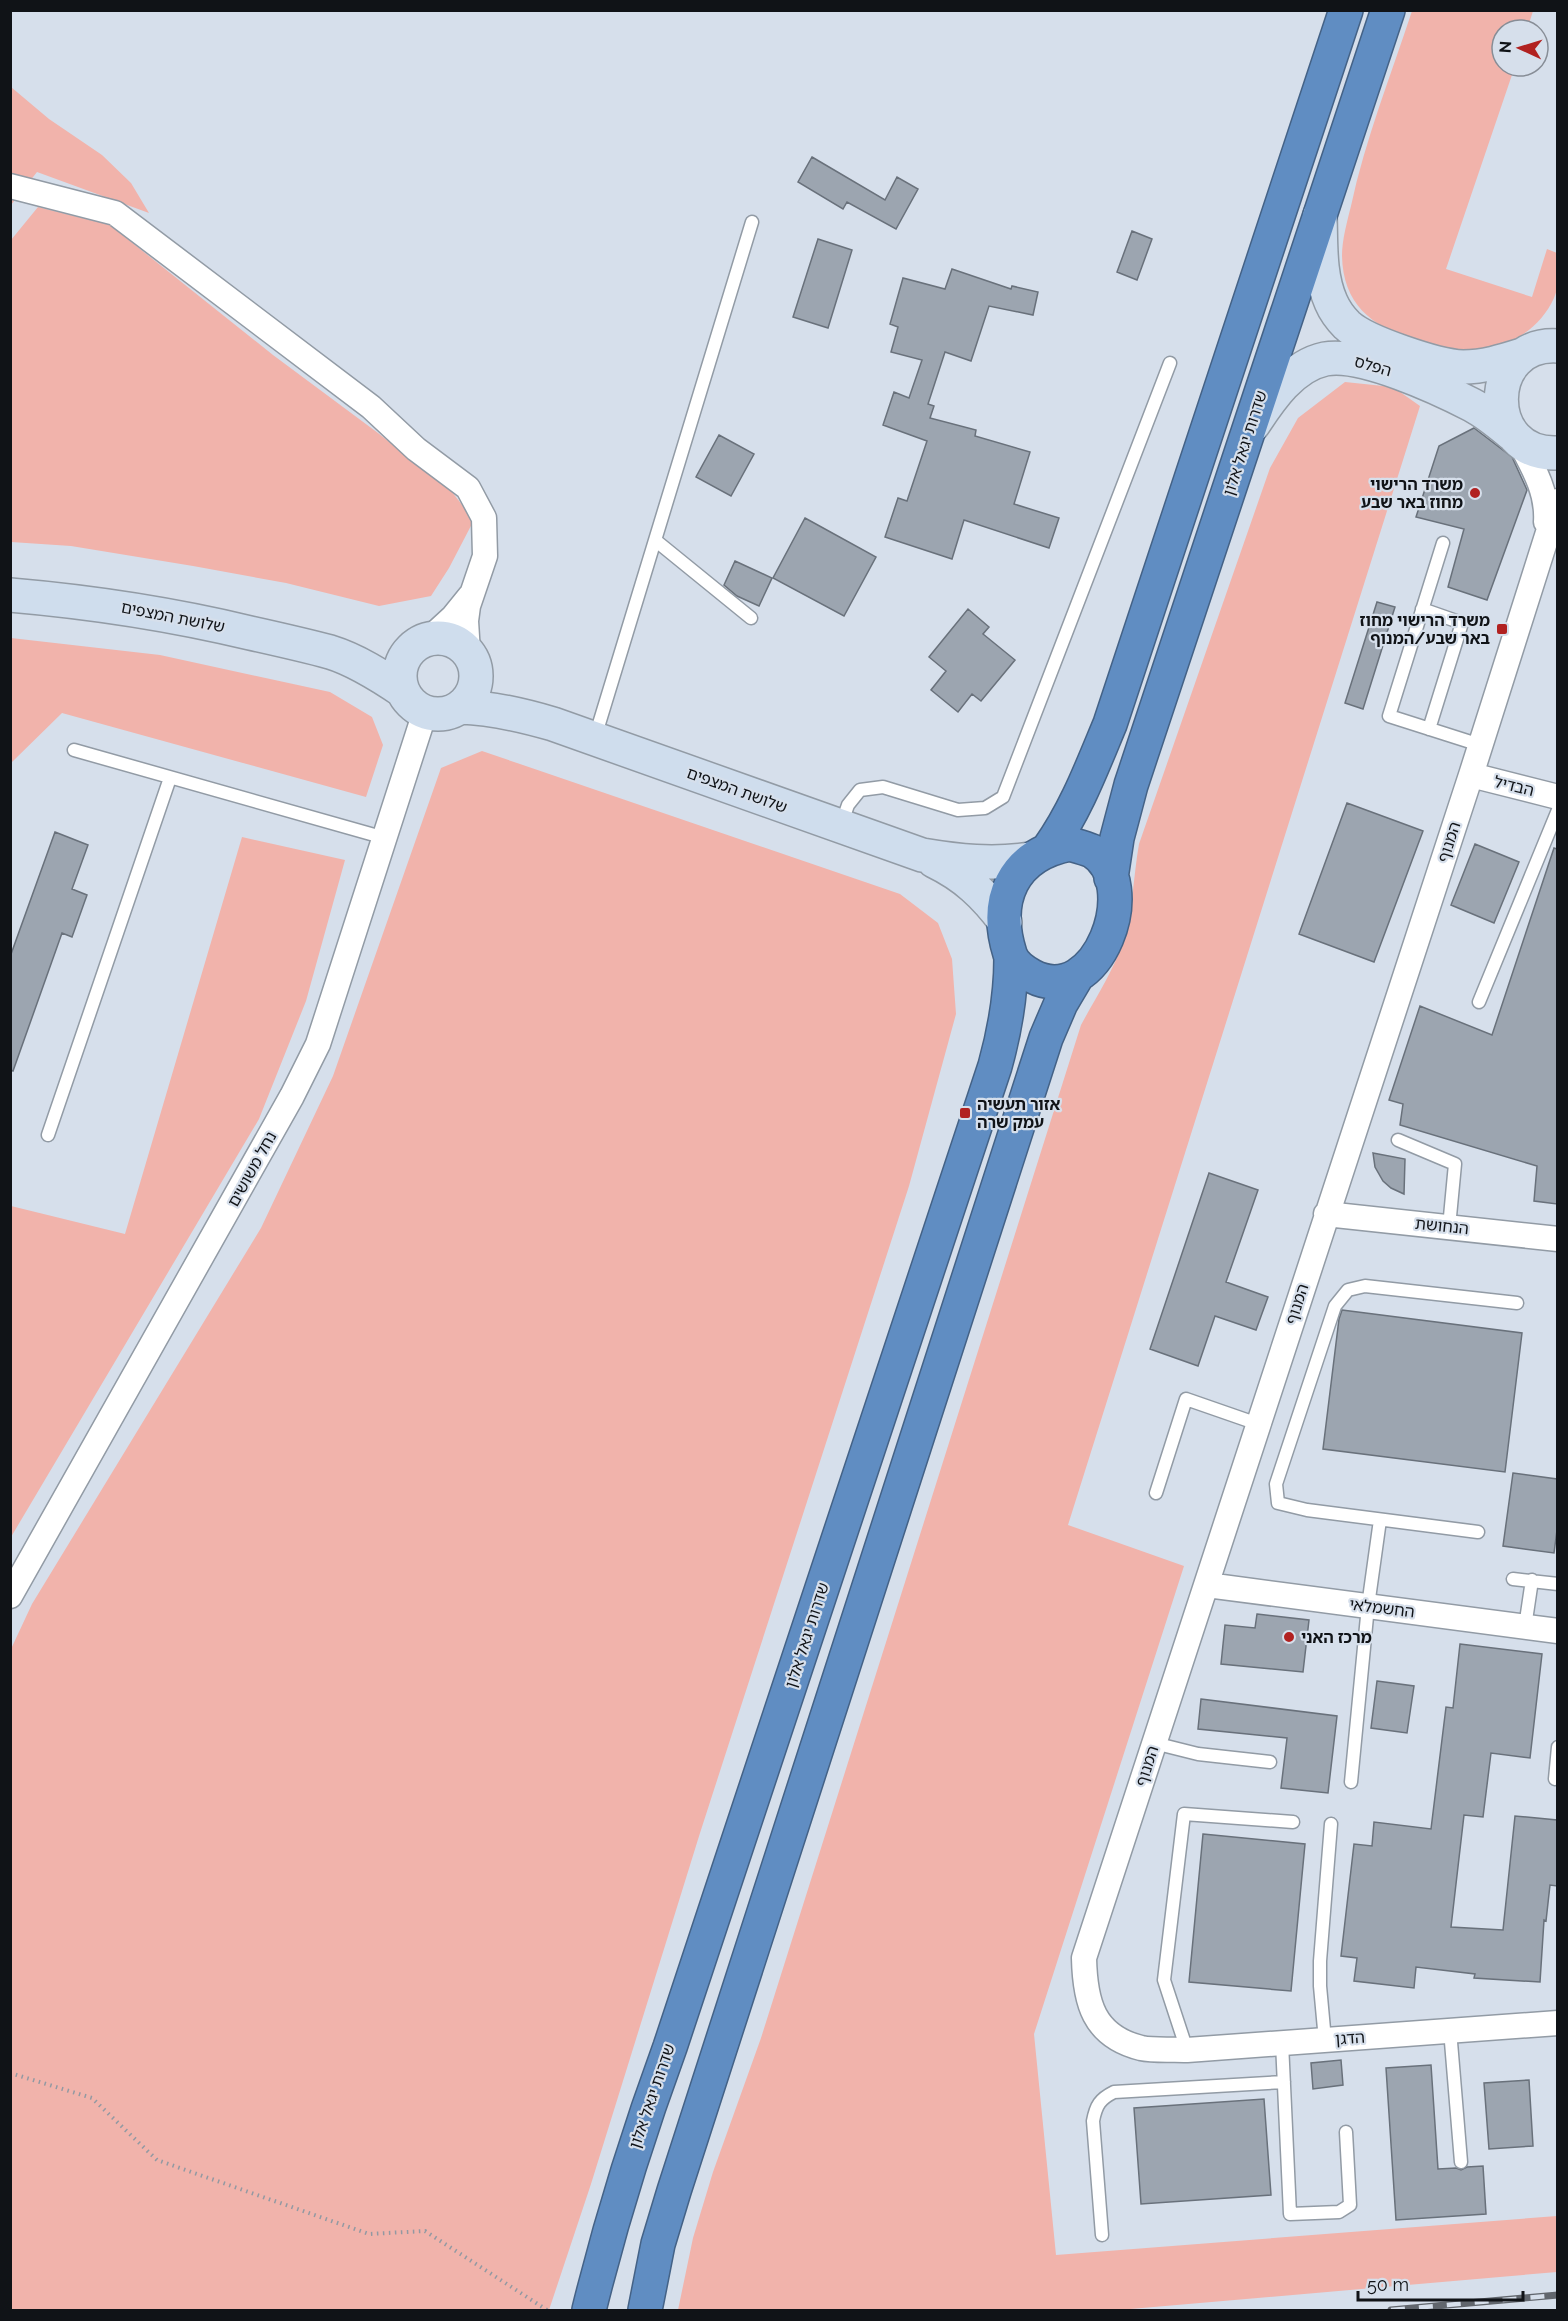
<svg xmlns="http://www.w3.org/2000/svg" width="1568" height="2321" font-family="Raleway,'Noto Sans Hebrew',sans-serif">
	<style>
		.green { fill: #f1b3ab }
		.building { fill: #9ca5b0; stroke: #69717b; stroke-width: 1.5 }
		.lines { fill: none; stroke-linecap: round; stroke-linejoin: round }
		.lane-casing { stroke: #929ba5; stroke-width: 15 }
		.street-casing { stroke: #929ba5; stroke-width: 27 }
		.secondary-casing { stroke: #929ba5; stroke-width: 36 }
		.highway-casing { stroke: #446286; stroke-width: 36 }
		.path { stroke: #9299a2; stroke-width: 4; stroke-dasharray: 1.5 4.5; stroke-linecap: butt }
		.lane { stroke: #fff; stroke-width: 12 }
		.street { stroke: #fff; stroke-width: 24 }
		.secondary { stroke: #cfdded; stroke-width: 33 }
		.highway { stroke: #608dc2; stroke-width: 33 }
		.rail-casing { stroke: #61666d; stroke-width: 7 }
		.rail { stroke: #d6dfeb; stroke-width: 4.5; stroke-dasharray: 14; stroke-linecap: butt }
		.poi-dot { fill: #b12120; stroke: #d6dfeb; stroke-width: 2 }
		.labels { text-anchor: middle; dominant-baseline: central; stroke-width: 4.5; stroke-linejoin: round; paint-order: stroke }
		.street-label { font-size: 16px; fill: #101317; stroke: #d6dfeb }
		.poi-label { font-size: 16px; font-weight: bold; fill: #101317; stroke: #d6dfeb; text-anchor: end }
	</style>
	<rect width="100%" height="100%" fill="#d6dfeb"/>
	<path class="green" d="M1412,11H1533L1527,30H1502V66H1515L1446,269L1532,297L1547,249L1557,253C1557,267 1560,285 1554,298C1534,342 1483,358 1438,350C1429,348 1421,343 1412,340C1371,325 1343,304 1342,256C1342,240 1347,222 1351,206C1365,140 1391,75 1412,11Z
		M11,87L49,119L102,155L131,183L149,213L37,172L11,205Z
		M38,207L110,225L273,355L378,433L452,492L474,520L449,568L431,596L379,606L286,583L193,566L71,546L11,542V240Z
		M1345,382L1393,387L1420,406L1068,1525L1184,1566L1034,2034L1056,2255L1557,2216V2272L1119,2310H678L693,2238L713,2172L761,2038L1081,1025C1095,999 1112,973 1122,945C1133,913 1133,878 1139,844L1270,468L1298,418Z
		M11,638L160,655L330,692L372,717L383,745L366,797L62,713L11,763Z
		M482,751L900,894L938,923L952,959L956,1014L909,1186L700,1833L591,2184L549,2310H11V1649L32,1604L261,1228L333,1076L441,768Z
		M242,837L345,860L306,1001L259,1119L11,1537V1206L125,1234Z"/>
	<path class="building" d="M812,157L885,200L897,177L918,189L896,229L847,202L843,209L798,182Z
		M1132,231L1152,239L1137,280L1117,272Z
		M818,239L852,250L828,328L793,317Z
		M952,269L1011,289L1012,286L1038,292L1033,315L989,306L971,361L945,352L928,404L934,406L930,418L976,430L975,436L1030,452L1014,504L1059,518L1049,548L964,520L952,559L885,537L898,498L907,501L927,441L883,425L894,392L909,398L922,360L891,352L898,327L890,324L903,278L945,289Z
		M1474,428L1512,457L1527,490L1487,600L1448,587L1464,529L1416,517L1439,446Z
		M719,435L754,454L731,496L696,477Z
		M805,518L876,557L844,616L773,578Z
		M735,561L772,578L759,606L737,596L724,585Z
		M1377,602L1395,607L1363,709L1345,703Z
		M968,609L989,627L983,634L1015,660L981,701L972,694L958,712L931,690L946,671L929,657Z
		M1347,803L1423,831L1374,962L1299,934Z
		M55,832L88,845L72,889L87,895L72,937L62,933L13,1071L10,1070V957Z
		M1475,844L1519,862L1494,923L1451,905Z
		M1554,848L1557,849V1204L1534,1201L1537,1166L1400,1125L1403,1104L1389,1100L1420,1006L1492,1035Z
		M1373,1153L1405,1159L1404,1194L1391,1188L1383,1181L1375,1167Z
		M1209,1173L1258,1190L1226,1282L1268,1297L1256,1330L1215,1316L1198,1366L1150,1349Z
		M1342,1310L1522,1333L1505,1472L1323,1449L1339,1319Z
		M1513,1473L1557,1479V1530L1554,1553L1503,1546Z
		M1257,1614L1309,1620L1303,1672L1221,1664L1225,1625L1255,1628Z
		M1460,1644L1542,1654L1530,1758L1491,1753L1483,1817L1464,1815L1451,1927L1503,1930L1515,1816L1557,1820V1886L1550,1885L1546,1921L1544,1920L1540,1982L1474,1978L1475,1974L1416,1967L1414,1988L1354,1981L1357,1958L1341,1956L1354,1844L1372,1846L1374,1822L1431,1829L1446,1707L1453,1708Z
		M1377,1681L1414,1686L1407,1733L1371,1728Z
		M1201,1699L1337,1716L1328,1793L1281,1788L1287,1738L1198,1729Z
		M1203,1834L1305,1844L1291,1991L1189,1982Z
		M1341,2060L1343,2085L1313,2089L1311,2063Z
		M1431,2065L1438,2169L1456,2168L1461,2170L1467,2167L1483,2166L1486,2214L1396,2220L1386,2068Z
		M1529,2080L1533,2146L1489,2149L1484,2083Z
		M1264,2099L1271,2195L1141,2204L1134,2108Z"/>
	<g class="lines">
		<defs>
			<path id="lane" d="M655,540L751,618
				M1443,543L1389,716L1480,745
				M1422,609L1462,623L1429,729
				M595,737L752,222
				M74,750L385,838
				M841,825L848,805L860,790L883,787L958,810L985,808L1003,797L1170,363
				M1479,1002L1558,810
				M48,1135L170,778
				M1398,1140L1455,1164L1449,1227
				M1156,1493L1186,1399L1258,1424
				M1478,1532L1307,1510L1278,1503L1276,1484L1335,1306L1348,1290L1365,1286L1517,1303
				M1513,1579L1558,1584
				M1525,1627L1532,1580
				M1154,1743L1198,1754L1270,1762
				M1555,1779L1558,1747
				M1351,1782L1368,1606L1380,1520
				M1450,2030L1461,2162
				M1325,2040L1320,1986V1961L1331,1824
				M1282,2043L1290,2214L1339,2212L1350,2205L1346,2132
				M1187,2050L1164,1980L1184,1814L1293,1822
				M1102,2235L1093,2121C1096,2105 1100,2099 1114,2092L1284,2082"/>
			<path id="street" d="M10,186L115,213L371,407L416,449L468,488L484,518L485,556L468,606L466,621L468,653
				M1519,441C1533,467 1548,492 1546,522
				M1558,501L1471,775L1084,1958C1085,2002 1093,2036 1141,2048C1155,2051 1173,2049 1187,2050L1558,2023
				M428,640L453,617L470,596
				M1471,775L1558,797
				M1326,1214L1558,1239
				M1207,1585L1558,1631
				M10,1596L292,1096L318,1044L425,712"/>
			<path id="secondary" d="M1320,215C1321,244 1319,275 1331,302C1334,309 1341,319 1347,325C1365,342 1437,366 1463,367C1484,367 1503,361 1522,355
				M1558,346C1483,341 1482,457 1558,453
				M1253,425C1270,399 1292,366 1325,359C1362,352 1439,388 1472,405C1487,413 1500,424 1512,434
				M10,595C91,602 171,614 250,633C277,639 304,645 330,652C356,660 381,676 403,691
				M400 676a38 38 0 1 1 76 0a38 38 0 1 1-76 0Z
				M460,707C493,708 522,715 553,724L922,855C958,861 993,865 1030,859
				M934,861C965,876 985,895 1005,922"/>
			<path id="highway" d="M1070,844C1077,846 1085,848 1092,851C1145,882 1098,1011 1032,976C1023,971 1013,964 1010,954C993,900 1012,855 1070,844Z
				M1049,848C1076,810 1092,767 1110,724L1346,10
				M1111,878L1117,838L1131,785L1388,10
				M589,2310C611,2221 638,2134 670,2047L995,1066C1005,1030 1011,995 1011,958
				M645,2310L658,2244L674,2191L1046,1038L1061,1003L1077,976"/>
		</defs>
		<use href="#lane" class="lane-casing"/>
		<use href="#street" class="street-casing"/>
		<use href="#secondary" class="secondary-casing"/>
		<use href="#highway" class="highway-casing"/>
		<path class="path" d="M10,2073L92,2098L157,2160L369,2234L425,2231L547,2310"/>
		<use href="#lane" class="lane"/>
		<use href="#street" class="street"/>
		<use href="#secondary" class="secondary"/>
		<use href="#highway" class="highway"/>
		<defs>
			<path id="rail" d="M1391,2310L1558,2295"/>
		</defs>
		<use href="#rail" class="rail-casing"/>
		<use href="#rail" class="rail"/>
	</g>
	<g class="poi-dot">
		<circle cx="1475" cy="493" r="6"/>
		<rect x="1496" y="623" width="12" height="12" rx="3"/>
		<rect x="959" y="1107" width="12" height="12" rx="3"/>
		<circle cx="1289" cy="1637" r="6"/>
	</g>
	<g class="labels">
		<g class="street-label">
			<text transform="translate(1373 366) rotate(16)">הפלס</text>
			<text transform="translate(1245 443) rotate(-72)">שדרות יגאל אלון</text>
			<text transform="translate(173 617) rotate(11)">שלושת המצפים</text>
			<text transform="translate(1514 786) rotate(14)">הבדיל</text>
			<text transform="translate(737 790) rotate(20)">שלושת המצפים</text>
			<text transform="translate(1449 842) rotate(-72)">המנוף</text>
			<text transform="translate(252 1169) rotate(-61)">נחל משושים</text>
			<text transform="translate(1442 1226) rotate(6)">הנחושת</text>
			<text transform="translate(1297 1304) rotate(-72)">המנוף</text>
			<text transform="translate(1382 1608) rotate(7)">החשמלאי</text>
			<text transform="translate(807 1635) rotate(-72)">שדרות יגאל אלון</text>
			<text transform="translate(1147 1766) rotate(-72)">המנוף</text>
			<text transform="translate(1350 2038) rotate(-4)">הדגן</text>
			<text transform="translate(652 2096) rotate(-71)">שדרות יגאל אלון</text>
		</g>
		<g class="poi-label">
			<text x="1463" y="484">משרד הרישוי<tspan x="1463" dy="18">מחוז באר שבע</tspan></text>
			<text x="1490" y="620">משרד הרישוי מחוז<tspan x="1490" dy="18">באר שבע/המנוף</tspan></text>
			<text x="977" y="1104" text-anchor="start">אזור תעשיה<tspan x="977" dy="18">עמק שרה</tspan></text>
			<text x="1301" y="1637" text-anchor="start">מרכז האני</text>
		</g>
	</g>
	<rect width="1568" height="2321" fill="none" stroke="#101317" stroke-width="24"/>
	<g transform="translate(1520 48) rotate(274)"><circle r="28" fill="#d6dfeb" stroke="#878d96" stroke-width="1.5"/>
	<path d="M0-4.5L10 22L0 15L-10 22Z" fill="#b12120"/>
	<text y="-9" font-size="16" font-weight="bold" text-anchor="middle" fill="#101317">N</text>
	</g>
	<path d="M1358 2291v9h165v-9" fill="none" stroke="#101317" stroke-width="3"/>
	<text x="1367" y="2291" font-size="18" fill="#101317" stroke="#d6dfeb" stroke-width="4.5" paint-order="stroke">50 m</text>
</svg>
